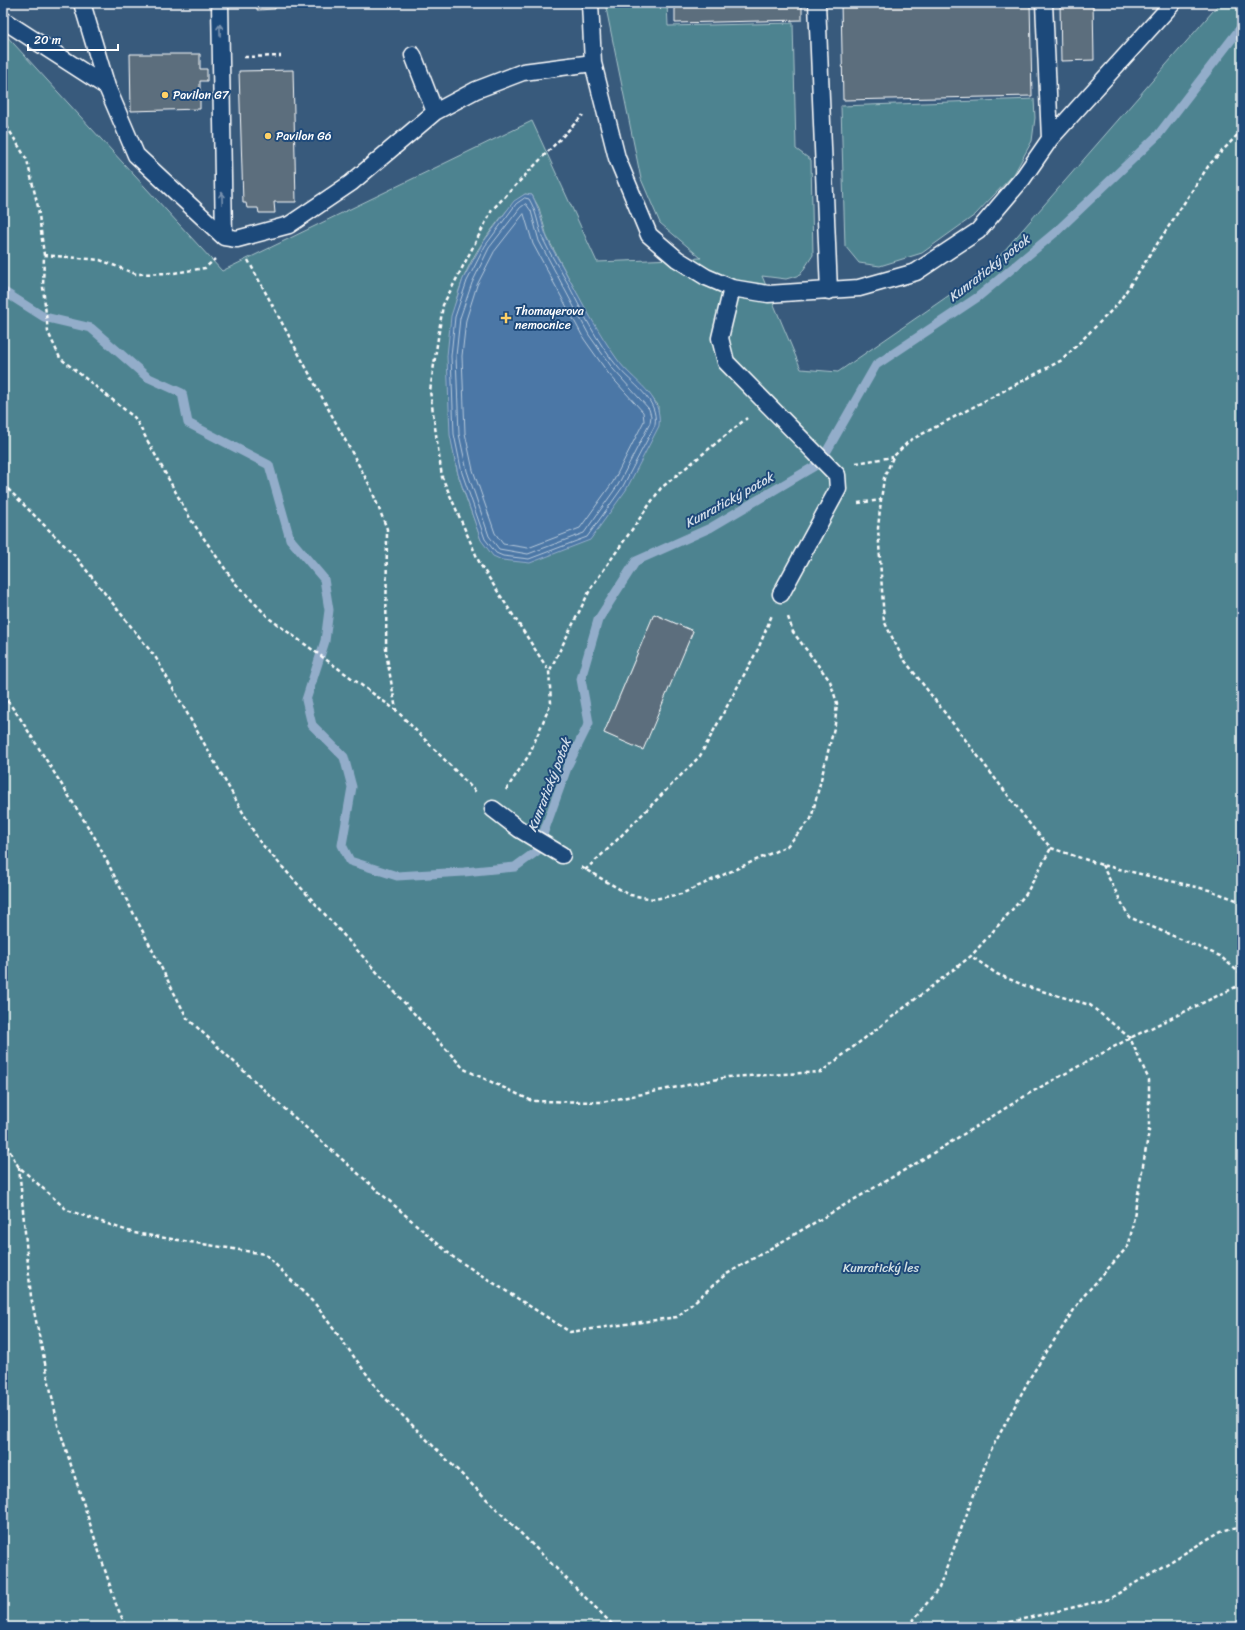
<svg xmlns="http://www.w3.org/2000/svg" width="1245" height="1630" font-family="Sriracha,sans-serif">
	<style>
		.built { fill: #395a7c }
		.green { fill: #4e8390; stroke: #a6c1c8; fill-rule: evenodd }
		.water { fill: #4b77a6; stroke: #93adca }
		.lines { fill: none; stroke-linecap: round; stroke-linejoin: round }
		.shore { stroke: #b7c9db; stroke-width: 1 }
		.stream { stroke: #93adca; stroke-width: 9 }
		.building { fill: #5b6e7d; stroke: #fff }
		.service-casing { stroke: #fff; stroke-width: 19 }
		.path { stroke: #fff; stroke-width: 2.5; stroke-dasharray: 4 3; stroke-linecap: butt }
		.service { stroke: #1f4a7a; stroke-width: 16 }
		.oneway { stroke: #7992af }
		.poi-dot { fill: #ffd166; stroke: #1f4a7a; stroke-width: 1.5 }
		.labels { text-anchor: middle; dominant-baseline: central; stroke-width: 4; stroke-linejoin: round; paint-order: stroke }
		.poi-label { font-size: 12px; fill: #fff; stroke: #1f4a7a; text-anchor: start }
		.park-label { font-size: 12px; fill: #d3e0e3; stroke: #1f4a7a }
		.water-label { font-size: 13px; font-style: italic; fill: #d2dde9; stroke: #1f4a7a }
	</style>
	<rect width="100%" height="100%" fill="#2b517b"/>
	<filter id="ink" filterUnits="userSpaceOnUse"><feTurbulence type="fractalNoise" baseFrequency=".025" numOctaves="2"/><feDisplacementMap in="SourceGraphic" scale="8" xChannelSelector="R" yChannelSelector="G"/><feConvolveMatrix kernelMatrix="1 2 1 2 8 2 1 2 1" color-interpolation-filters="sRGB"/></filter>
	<g filter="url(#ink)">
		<path class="built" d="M3,3H1220L990,267L838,372L801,369L3,240Z"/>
		<path class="green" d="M605,3H667L668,26L793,23L796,149L811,160L813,255L800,275L786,279L762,276L801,369L838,372L990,267L1220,3H1242V1627H3V32L222,271L532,121L597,262L701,258L660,223L641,179ZM525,194L532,195L539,208L547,237L597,331L620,364L648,393L658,405V426L652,436L481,540C474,518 465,497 458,474C451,448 450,422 449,396C446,333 451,284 490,232C501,218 510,204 525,194ZM654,614L693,631L642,749L604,733Z
			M1034,99L1035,118L1032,141L1014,174L975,215L922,253L880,266L859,263L845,246L841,106Z"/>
		<path class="water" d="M525,194L532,195C540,210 541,222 547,238C552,250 561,263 567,275C583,304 598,332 617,359C633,382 663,394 659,426L626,490L590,540L530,563L502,560L493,556L481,540L458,474L450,435L447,356L451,316L463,279L482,244L514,201Z"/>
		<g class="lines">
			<path class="shore" d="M525,198L529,199C537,212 538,226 543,239C550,254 559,268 567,282C582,311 596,341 617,366C631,384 659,398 655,425L622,488L587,537L529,559L503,556L496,553L485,539L462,473L454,434L451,356L455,317L467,281L485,246L516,204Z
				M526,204L531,211L539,241L589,335L613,369L649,409L651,416L650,423L618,485L584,533L528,554L499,549L489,536L467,471L459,434L456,356L460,318L472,283L489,248L520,208Z
				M524,214L533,244L584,339L608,373L643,412L644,421L613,482L580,528L528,548L503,544L495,533L473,470L465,433L462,356L466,320L477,285L494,252Z"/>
			<path class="stream" d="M3,291L44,317L91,328L147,377L182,393L188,423L269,465L290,539L324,579L329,610L325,641L306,700L312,725L344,757L352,787L342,845L350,861L397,876L464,872L515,867L537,851L568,765L589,723L581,679L598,620L636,561L710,528L820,463L876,365L978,297L1057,231L1158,135L1242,26"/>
		</g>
		<path class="building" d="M257,3H275V9L257,10Z
			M675,3H802V20L675,23Z
			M841,3H1030L1032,96L843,100Z
			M1060,3H1093L1094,60L1061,61Z
			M130,54H200V69H207V81H200V109L131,111Z
			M293,70L296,202H274L275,213H259L258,208H247L246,203H243L239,71Z
			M654,614L693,631L643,750L604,733Z"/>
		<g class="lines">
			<defs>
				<path id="service" d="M82,3L107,87L136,155L224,237L237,239L289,225L351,183L435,112L476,90L523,72L593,63
					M220,3L224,237
					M590,3L593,63L617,158L649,235L677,259L706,277L732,288L768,294L859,288L916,272L978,231L1023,178L1050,139L1173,3
					M817,3L829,291
					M1044,3L1050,139
					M3,20L107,87
					M413,55L435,112
					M732,288L720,338L726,362L837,475L838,489L781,594
					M493,809L519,829L562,855"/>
			</defs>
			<use href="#service" class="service-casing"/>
			<path class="path" d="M244,57L281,56
				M3,120L27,160L38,207L44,255L43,287L48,332L60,358L135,418L191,520L235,583L270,619L397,711L477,793
				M1242,130L1209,165L1117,305L1062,360L909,441L893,457L884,478L881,500L878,528L884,621L902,657L1033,828L1051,848L1102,865L1209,890L1242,902
				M44,255L100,260L136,274L174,273L205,268L215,259
				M248,260L370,486L387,529L386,652L396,710
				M856,463L893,457
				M3,484L76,557L156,658L259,841L464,1069L532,1101L602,1102L728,1077L821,1072L971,956L1026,894L1051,848
				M858,503L881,500
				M550,670L591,588L661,488L747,418
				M3,695L20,718L95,838L187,1018L277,1102L453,1257L570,1332L677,1317L725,1275L925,1158L1030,1093L1130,1038L1242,984
				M506,790L529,755L551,703L549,671L480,564L442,477L430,391L443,305L492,210L583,115
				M1102,865L1129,917L1220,956L1242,975
				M581,867L630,895L654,899L681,894L787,846L811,819L835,724L837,703L830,681L793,632L788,617
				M585,870L609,848L700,756L758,649L772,615
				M3,1139L18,1166L67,1210L134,1233L265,1254L316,1305L382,1395L615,1627
				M19,1167L31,1297L58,1425L116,1604L126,1627
				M908,1627L939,1588L990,1452L1031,1376L1081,1299L1129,1245L1149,1131V1080L1130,1038L1090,1005L1028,987L997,974L971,956
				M989,1627L1109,1599L1221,1531L1242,1526"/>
			<use href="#service" class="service"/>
		</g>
		<defs><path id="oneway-shaft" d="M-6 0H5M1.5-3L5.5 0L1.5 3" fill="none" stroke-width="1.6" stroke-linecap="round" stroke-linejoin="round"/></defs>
		<g class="oneway">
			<use href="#oneway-shaft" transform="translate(220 30) rotate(-91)"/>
			<use href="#oneway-shaft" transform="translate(222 198) rotate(-92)"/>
		</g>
	</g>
	<g class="poi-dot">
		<circle cx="165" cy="95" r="4"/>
		<circle cx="268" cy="136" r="4"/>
		<path d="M504 312h4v4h4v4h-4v4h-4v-4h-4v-4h4z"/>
	</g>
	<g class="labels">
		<g class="poi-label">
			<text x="173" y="95">Pavilon G7</text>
			<text x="276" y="136">Pavilon G6</text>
			<text x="515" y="311">Thomayerova<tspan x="515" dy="14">nemocnice</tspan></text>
		</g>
		<g class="park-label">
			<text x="881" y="1268">Kunratický les</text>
		</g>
		<g class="water-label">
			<text transform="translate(989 268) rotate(-38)">Kunratický potok</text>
			<text transform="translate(729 500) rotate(-29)">Kunratický potok</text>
			<text transform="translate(549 785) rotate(-69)">Kunratický potok</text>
		</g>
	</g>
	<rect width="1245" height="1630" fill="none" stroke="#1f4a7a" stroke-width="16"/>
	<rect x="8" y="8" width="1229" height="1614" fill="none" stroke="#fff" stroke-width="1.5" filter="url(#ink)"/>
	<path d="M28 44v6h90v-6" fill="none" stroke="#ffffff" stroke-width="2"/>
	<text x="34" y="44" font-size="12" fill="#ffffff" stroke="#1f4a7a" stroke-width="3" paint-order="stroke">20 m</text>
</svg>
